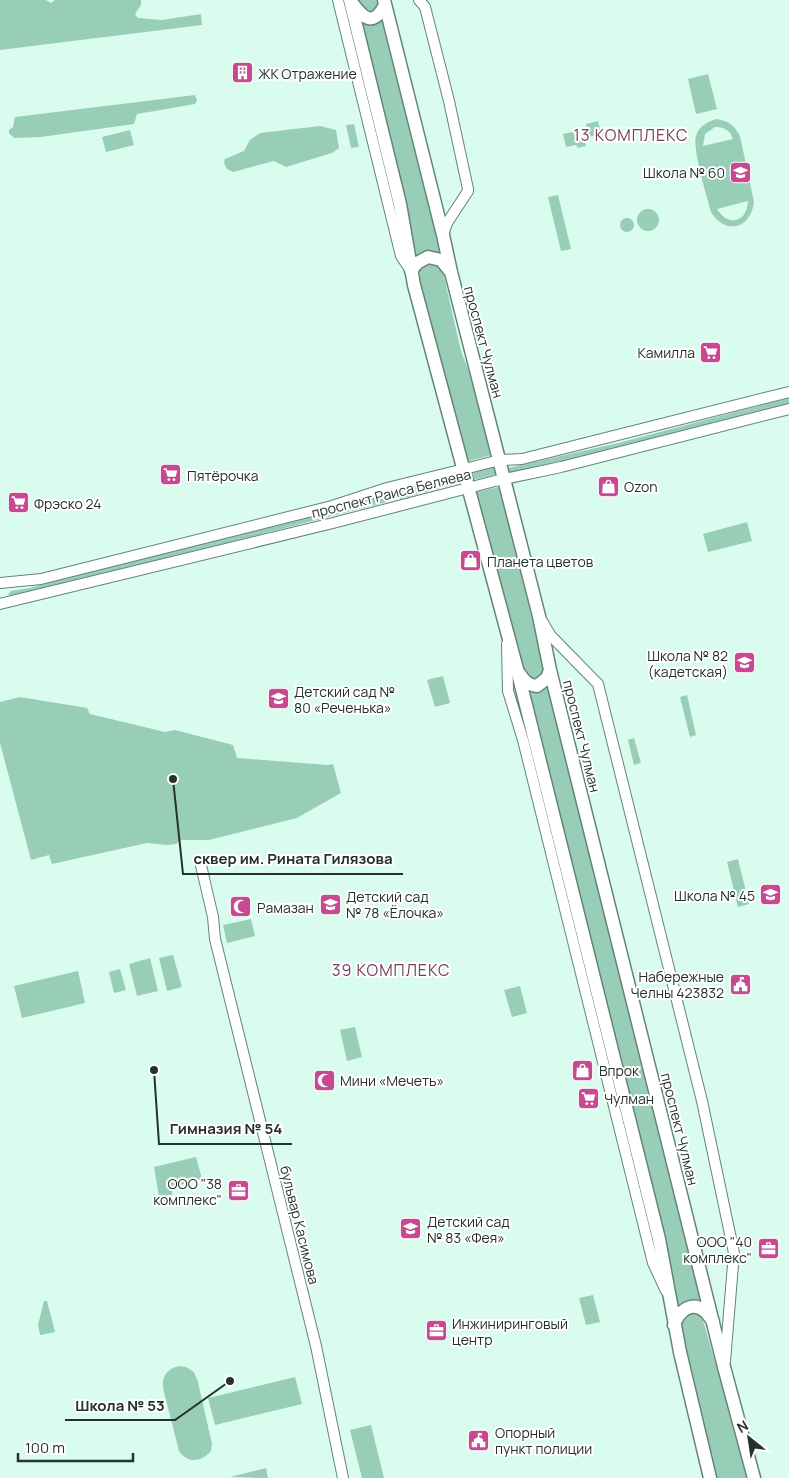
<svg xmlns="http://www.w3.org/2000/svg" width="789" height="1478" font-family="Manrope,sans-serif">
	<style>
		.green { fill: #98ceb8; fill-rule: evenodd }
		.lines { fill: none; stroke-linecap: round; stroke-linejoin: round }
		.minor-casing { stroke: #648477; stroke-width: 12 }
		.major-casing { stroke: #648477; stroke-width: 15 }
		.minor { stroke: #fff; stroke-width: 10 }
		.major { stroke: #fff; stroke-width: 12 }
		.labels { text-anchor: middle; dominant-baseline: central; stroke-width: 4; stroke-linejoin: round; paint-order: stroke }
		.poi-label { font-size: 14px; fill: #24312c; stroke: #fff; text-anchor: start }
		.street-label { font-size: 14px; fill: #24312c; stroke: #fff }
		.quarter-label { font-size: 16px; letter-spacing: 1px; fill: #7c3b5e; stroke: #fff }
		.leader { fill: none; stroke: #24312c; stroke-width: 2 }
		.callout-dot { fill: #24312c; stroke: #fff; stroke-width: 2 }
		.callout-label { font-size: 15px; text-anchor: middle; font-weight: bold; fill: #24312c; stroke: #fff; stroke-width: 4; stroke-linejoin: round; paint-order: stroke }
	</style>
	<rect width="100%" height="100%" fill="#d9fcee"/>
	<path class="green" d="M0,0H46L51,3L55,0H141V5L135,14L138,18L162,20L201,14L202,25L0,50Z
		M357,0H380L377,11L367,13Z
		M383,17L443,255C431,248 425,252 415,259L360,22L371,24Z
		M708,74L717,109L696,114L688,79Z
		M195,95L197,100L195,104L137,114L134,124L41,137L14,138L9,133V130L13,127L15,117Z
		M716,119C729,121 734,125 740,136L754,202C751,228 726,236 711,212C707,197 692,148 696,136C699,126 707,122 716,119ZM715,127C724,127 730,130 733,139L703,146L705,134ZM748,201C747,223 728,227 717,209Z
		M598,121L600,130L613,127L614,131L589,137L586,124Z
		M354,124L359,147L351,148L346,125Z
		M320,126L336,130L339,148L332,153L286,167L274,161L233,172L227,169L224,163L225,159L244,151L250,140L260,133Z
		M130,130L134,145L106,152L102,137Z
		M577,131L580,141L585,140L586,146L578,148L576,145L566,147L563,134Z
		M558,195L571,249L561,251L548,197Z
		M637 220a11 11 0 1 1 22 0a11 11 0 1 1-22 0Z
		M620 225a7 7 0 1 1 14 0a7 7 0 1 1-14 0Z
		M432,262L437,264L443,272L461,351L472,380L492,455L468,461L426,312L419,280L420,267Z
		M789,398V405L619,448L509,474L508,468L618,443Z
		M495,467L497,474L473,480L471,473Z
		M458,476L460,483L400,499L398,492Z
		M499,487L545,669V673L534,682L526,675L476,492Z
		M389,494L393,496L390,501L12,598L8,594L11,591L30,588L57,579Z
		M747,522L752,541L708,552L703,534Z
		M443,676L450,703L435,707L427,680Z
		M549,683L705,1306L676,1310L526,691C536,695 542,691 549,683Z
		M687,695L696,735L690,737L680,697Z
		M20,697L87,708L90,714L165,732L175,730L233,745L237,758L328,765L333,764L341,793L297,818L209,840H181L176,844L168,845L147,843L52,864L49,855L31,860L0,743V702Z
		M634,738L641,763L634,765L628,740Z
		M738,859L749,904L738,907L727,862Z
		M251,919L255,936L227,943L223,925Z
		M173,955L182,987L167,991L159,958Z
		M150,958L158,991L137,996L129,964Z
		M120,969L126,990L114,993L109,972Z
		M78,971L85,1003L22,1018L14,986Z
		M520,986L527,1013L512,1017L504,990Z
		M355,1027L362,1057L347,1061L340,1030Z
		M196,1157L202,1179L173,1187L171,1200L160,1203L154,1167Z
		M593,1295L600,1322L586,1325L579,1298Z
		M44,1301H47L55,1332L40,1335L38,1325Z
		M691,1313L700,1315L703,1320C718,1373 734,1425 747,1478H717L680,1326L681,1320Z
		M178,1366L186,1367L194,1372L198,1382L212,1444L211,1451C202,1462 187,1464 179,1451L163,1388C162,1376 166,1370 178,1366Z
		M295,1377L302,1404L215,1425L208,1398Z
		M371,1425L384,1478H362L350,1430Z
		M266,1468L268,1478L230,1477Z"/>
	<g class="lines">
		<defs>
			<path id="minor" d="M338,0L401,256L411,271
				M419,0L425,7L449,101L468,189V191L447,223L443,235
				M0,583L41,579L332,506L387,488L464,469L500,460L522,459L789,392
				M0,604L333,523L495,481L561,467L789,409
				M542,621L551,636L598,684L702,1101L734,1253L725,1361
				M507,644L508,691L523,740L653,1263L666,1291
				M200,861L213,917L215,939L316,1346L343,1478"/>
			<path id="major" d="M350,0L400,204L414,285L517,669L659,1239L680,1352L710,1478
				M384,0L443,235L451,272L539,616L550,670L724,1367L754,1478
				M352,3C364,19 373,27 385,5
				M411,271L417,263L428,257L441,260L450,271
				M519,673C524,681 528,685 537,686L547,678L550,670
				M674,1325C678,1312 691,1300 705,1311C708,1314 710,1318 713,1321"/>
		</defs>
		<use href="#minor" class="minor-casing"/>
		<use href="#major" class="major-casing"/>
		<use href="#minor" class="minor"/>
		<use href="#major" class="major"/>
	</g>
	<defs>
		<symbol id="building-square" viewBox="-11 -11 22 22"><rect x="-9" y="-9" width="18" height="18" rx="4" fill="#c84892" stroke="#fff"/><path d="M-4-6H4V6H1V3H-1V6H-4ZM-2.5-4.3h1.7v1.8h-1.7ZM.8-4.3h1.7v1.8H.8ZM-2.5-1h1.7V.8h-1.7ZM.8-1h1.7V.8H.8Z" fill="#fff"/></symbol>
		<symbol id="school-square" viewBox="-11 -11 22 22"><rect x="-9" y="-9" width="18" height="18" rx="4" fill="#c84892" stroke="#fff"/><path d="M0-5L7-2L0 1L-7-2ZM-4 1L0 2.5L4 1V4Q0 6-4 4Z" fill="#fff"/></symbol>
		<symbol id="supermarket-square" viewBox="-11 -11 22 22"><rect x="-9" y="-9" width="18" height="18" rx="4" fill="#c84892" stroke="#fff"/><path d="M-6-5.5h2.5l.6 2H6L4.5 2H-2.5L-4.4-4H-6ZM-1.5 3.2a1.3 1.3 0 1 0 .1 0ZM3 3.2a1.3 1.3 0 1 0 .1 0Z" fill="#fff"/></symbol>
		<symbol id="shop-square" viewBox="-11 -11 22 22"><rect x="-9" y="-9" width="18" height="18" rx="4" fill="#c84892" stroke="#fff"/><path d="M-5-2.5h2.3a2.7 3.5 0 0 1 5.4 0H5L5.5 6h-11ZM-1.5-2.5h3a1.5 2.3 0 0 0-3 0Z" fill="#fff"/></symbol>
		<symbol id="mosque-square" viewBox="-11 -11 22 22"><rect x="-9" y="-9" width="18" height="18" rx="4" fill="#c84892" stroke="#fff"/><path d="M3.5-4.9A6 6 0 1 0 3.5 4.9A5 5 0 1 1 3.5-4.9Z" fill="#fff"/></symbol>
		<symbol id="civic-square" viewBox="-11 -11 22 22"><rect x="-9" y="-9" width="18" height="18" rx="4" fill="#c84892" stroke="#fff"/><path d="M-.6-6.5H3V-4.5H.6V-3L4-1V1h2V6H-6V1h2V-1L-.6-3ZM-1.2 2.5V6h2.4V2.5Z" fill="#fff"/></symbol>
		<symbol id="office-square" viewBox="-11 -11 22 22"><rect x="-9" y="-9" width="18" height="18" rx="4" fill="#c84892" stroke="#fff"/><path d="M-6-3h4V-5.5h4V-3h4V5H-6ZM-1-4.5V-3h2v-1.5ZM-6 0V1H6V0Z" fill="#fff"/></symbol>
	</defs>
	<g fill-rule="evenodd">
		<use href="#building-square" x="230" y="60" width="25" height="25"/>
		<use href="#school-square" x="728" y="160" width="25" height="25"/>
		<use href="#supermarket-square" x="698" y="340" width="25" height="25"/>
		<use href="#supermarket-square" x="158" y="462" width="25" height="25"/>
		<use href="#shop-square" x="596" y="474" width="25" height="25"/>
		<use href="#supermarket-square" x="6" y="490" width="25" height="25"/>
		<use href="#shop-square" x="458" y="548" width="25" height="25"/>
		<use href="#school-square" x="732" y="650" width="25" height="25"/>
		<use href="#school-square" x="266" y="686" width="25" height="25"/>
		<use href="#school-square" x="758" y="882" width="25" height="25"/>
		<use href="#school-square" x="318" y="892" width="25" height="25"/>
		<use href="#mosque-square" x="228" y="894" width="25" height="25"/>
		<use href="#civic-square" x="728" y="972" width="25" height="25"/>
		<use href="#shop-square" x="570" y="1058" width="25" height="25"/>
		<use href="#mosque-square" x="312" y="1068" width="25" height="25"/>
		<use href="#supermarket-square" x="576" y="1086" width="25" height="25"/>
		<use href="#office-square" x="226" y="1178" width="25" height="25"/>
		<use href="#school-square" x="398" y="1216" width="25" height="25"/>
		<use href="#office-square" x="756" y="1236" width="25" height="25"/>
		<use href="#office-square" x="424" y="1318" width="25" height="25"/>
		<use href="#civic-square" x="466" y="1428" width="25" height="25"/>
	</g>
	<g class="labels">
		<g class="poi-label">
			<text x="258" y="73">ЖК Отражение</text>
			<text x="725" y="172" text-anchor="end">Школа № 60</text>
			<text x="695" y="352" text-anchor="end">Камилла</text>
			<text x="187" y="475">Пятёрочка</text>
			<text x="624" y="486">Ozon</text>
			<text x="34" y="503">Фрэско 24</text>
			<text x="487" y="561">Планета цветов</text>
			<text x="728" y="655" text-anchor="end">Школа № 82<tspan x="728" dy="16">(кадетская)</tspan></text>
			<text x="294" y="691">Детский сад №<tspan x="294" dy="16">80 «Реченька»</tspan></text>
			<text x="755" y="895" text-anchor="end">Школа № 45</text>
			<text x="346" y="896">Детский сад<tspan x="346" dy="16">№ 78 «Ёлочка»</tspan></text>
			<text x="257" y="907">Рамазан</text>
			<text x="724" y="976" text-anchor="end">Набережные<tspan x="724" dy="16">Челны 423832</tspan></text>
			<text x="599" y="1070">Впрок</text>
			<text x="340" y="1080">Мини «Мечеть»</text>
			<text x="604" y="1098">Чулман</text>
			<text x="222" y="1183" text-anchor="end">ООО "38<tspan x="222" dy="16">комплекс"</tspan></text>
			<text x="427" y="1221">Детский сад<tspan x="427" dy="16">№ 83 «Фея»</tspan></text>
			<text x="752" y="1241" text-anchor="end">ООО "40<tspan x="752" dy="16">комплекс"</tspan></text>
			<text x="452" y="1323">Инжиниринговый<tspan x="452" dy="16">центр</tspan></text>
			<text x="495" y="1432">Опорный<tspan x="495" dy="16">пункт полиции</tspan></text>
		</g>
		<g class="street-label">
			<text transform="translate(484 342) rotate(75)">проспект Чулман</text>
			<text transform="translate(391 493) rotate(-14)">проспект Раиса Беляева</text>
			<text transform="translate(582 736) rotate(76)">проспект Чулман</text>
			<text transform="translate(680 1129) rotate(76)">проспект Чулман</text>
			<text transform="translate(300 1225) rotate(76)">бульвар Касимова</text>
		</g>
		<g class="quarter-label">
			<text x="631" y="135">13 КОМПЛЕКС</text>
			<text x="391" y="970">39 КОМПЛЕКС</text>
		</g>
	</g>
	<path class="leader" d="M173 779L183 874H403M154 1070L159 1144H292M230 1381L175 1420H65"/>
	<g class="callout-dot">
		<circle cx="173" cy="779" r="5"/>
		<circle cx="154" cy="1070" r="5"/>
		<circle cx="230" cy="1381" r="5"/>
	</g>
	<g class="callout-label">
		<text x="293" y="864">сквер им. Рината Гилязова</text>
		<text x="226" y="1134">Гимназия № 54</text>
		<text x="120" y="1411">Школа № 53</text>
	</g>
	<g transform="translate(749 1438) rotate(330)" stroke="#ffffff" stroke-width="4" paint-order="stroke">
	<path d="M0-4L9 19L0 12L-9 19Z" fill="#24312c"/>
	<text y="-8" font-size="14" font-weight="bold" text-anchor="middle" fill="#24312c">N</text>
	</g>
	<path d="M18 1453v8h115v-8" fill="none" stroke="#24312c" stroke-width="2.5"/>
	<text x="25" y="1453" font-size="15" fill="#24312c" stroke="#ffffff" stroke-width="4" paint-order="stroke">100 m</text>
</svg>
